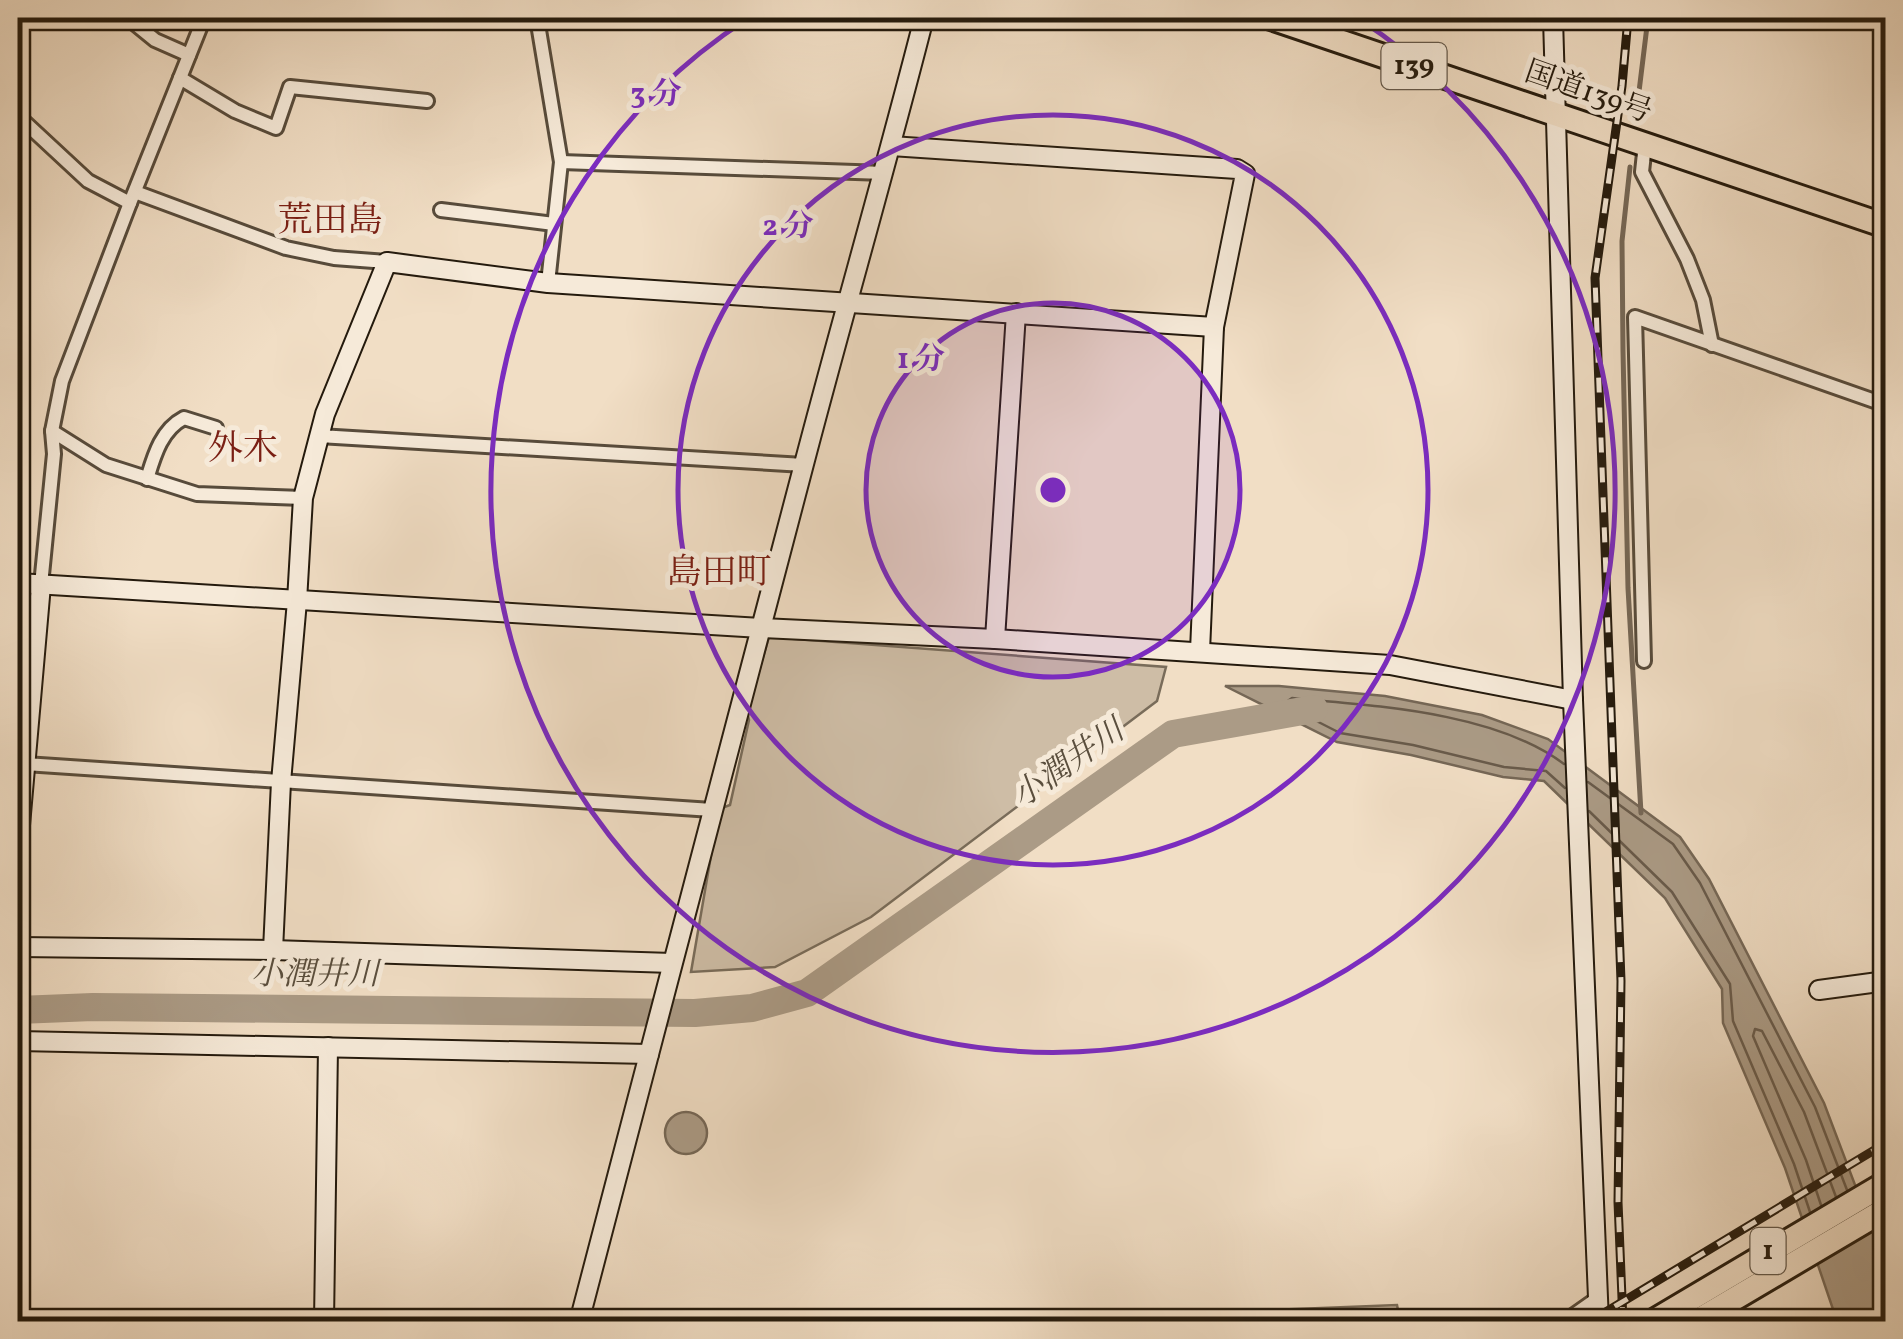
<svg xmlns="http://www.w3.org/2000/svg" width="1903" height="1339" font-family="Vollkorn,'Noto Serif JP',serif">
  <rect width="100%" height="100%" fill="#f1dec5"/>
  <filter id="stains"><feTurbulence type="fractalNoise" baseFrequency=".002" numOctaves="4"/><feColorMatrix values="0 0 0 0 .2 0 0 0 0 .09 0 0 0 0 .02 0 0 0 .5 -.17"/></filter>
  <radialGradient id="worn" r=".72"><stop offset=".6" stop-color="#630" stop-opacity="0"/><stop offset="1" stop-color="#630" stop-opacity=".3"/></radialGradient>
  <!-- green -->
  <g fill="#cebda6" stroke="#796c5a" stroke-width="2.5">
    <polygon points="769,637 1166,667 1157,701 871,917 775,967 691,972 719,809 730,805 749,720 747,712"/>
    <polygon points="1397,1305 1399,1315 1388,1322 997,1321"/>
  </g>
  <!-- water -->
  <g fill="#ab9b86" stroke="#756756" stroke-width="2.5">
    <polygon points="1225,686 1279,686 1385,696 1482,715 1548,739 1680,837 1709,879 1824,1103 1874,1235 1885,1282 1885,1321 1837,1321 1785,1168 1723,1023 1722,989 1665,898 1544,781 1503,777 1411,755 1337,742"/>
    <circle cx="686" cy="1133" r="21"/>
  </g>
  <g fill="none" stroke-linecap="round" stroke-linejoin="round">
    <!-- shore -->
    <g stroke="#685a4a" stroke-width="2.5">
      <path d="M1564,764C1495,712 1376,706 1292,698L1286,702L1289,707L1340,733L1413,745L1504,767L1546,771L1565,788"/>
      <polyline points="1588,782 1673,844 1700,883 1815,1107 1847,1190"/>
      <polyline points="1589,811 1672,892 1730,984 1733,1021 1794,1164 1810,1212"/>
      <polyline points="1821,1205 1806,1160 1753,1036 1755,1029 1762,1031 1804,1112 1836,1197"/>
    </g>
    <!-- stream -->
    <g stroke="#756756" stroke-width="5">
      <polyline points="1636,116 1648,18"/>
      <polyline points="1630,167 1622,241 1623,351 1628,588 1641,813"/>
    </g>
    <!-- river -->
    <polyline stroke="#ab9b86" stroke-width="28" points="18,1010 93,1007 695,1013 752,1008 807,993 1173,734 1314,709"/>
    <!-- street casing -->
    <g stroke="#574b3b" stroke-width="18">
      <g id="street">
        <polyline points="128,18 155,40 189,55"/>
        <polyline points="537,18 561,162 548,283"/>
        <polyline points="180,78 235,111 276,128 290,87 427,101"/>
        <polyline points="18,116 88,181 130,203"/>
        <polyline points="1645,144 1642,172 1687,259 1703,300 1712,345"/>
        <polyline points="561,162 884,173"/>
        <polyline points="135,192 286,248 334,258 387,262"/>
        <polyline points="441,210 554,224"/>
        <polyline points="52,431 106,465 197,494 303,498"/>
        <polyline points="319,436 804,465"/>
        <path d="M147,479C154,456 161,430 184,418L216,428"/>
        <polyline points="41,585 54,454 52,431 62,381 130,203 204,18"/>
        <polyline points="1644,661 1635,317 1886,405"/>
        <polyline points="25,764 712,810"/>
        <polyline points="1564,1322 1598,1298"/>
      </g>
    </g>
    <!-- secondary casing -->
    <g stroke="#241a0d" stroke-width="22">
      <g id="secondary">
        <polyline points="1553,18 1573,700 1599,1322"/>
        <polyline points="891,146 1237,169 1245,174 1214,327 1200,651"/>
        <polyline points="18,583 761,628 995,639 1390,665 1573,700"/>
        <polyline points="995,639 1016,313"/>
        <polyline points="18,848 41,585"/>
        <polyline points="18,947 273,950 672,963"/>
        <polyline points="273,950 281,782 297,601 303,498 325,414 387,262 548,283 1214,327"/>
        <polyline points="1819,990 1886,981"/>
        <polyline points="18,1041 649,1054"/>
        <polyline points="324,1322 328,1047"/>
        <path d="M579,1322C654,1036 728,750 804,464C843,315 886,167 924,18"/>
      </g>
    </g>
    <!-- highway casing -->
    <g stroke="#241a0d" stroke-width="28">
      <g id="highway">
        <polyline points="1271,18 1886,226"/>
        <polyline points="1652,1322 1886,1183"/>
        <polyline points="1695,1322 1886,1209"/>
      </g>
    </g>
    <!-- street -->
    <use href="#street" stroke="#f6ead9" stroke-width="12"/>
    <!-- secondary -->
    <use href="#secondary" stroke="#f6ead9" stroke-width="18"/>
    <!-- highway -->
    <use href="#highway" stroke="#f1dec5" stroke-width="22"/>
    <!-- rail casing -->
    <g stroke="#241a0d" stroke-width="9">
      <g id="rail">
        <polyline points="1589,1322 1886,1143"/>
        <polyline points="1623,1322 1618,1202 1621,981 1595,278 1622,86 1628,18"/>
      </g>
    </g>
    <!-- rail -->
    <use href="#rail" stroke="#f6ead9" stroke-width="5" stroke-dasharray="15" stroke-linecap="butt"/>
  </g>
  <!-- distance rings -->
  <circle cx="1053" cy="490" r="187" fill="#7b2cbf" fill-opacity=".12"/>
  <g fill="none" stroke="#7b2cbf" stroke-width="5">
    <circle cx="1053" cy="490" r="187"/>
    <circle cx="1053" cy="490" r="375"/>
    <path d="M1359 19A562 562 0 1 1 747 19"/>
  </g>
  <g text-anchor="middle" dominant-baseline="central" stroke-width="10" stroke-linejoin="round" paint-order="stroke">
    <!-- shield labels -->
    <g fill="#f6ead9" stroke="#63584a" stroke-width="2.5">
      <rect x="1381.5" y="43" width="65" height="46" rx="8"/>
      <rect x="1750.5" y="1228" width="35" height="46" rx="8"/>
    </g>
    <g font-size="28" font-weight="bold" fill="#241a0d">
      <text x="1414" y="66">139</text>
      <text x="1768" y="1251">1</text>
    </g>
    <!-- street labels -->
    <g font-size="30" fill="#241a0d" stroke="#f6ead9">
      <text transform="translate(1588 93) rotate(19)">国道139号</text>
    </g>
    <!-- water labels -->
    <g font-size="32" font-style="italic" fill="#5a4e3d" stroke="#f6ead9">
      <text transform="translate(1069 765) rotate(-35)">小潤井川</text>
      <text x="315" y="976">小潤井川</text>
    </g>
    <!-- quarter labels -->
    <g font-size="35" fill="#7a1f14" stroke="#f6ead9">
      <text x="330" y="222">荒田島</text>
      <text x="243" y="450">外木</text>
      <text x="719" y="574">島田町</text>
    </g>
  </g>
  <circle cx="1053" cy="490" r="15" fill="#7b2cbf" stroke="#f6ead9" stroke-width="5"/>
  <g font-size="30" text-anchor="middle" font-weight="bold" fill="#7b2cbf" stroke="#f6ead9" stroke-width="10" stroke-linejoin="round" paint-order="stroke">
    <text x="656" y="103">3 分</text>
    <text x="788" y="235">2 分</text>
    <text x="921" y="368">1 分</text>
  </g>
  <!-- margin -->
  <rect width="1903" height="1339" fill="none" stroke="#f1dec5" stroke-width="60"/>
  <rect x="20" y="20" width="1863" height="1299" fill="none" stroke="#241a0d" stroke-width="5"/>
  <rect x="30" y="30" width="1843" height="1279" fill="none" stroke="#241a0d" stroke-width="2.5"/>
  <rect width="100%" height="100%" filter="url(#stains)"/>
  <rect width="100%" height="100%" fill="url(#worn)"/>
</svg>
